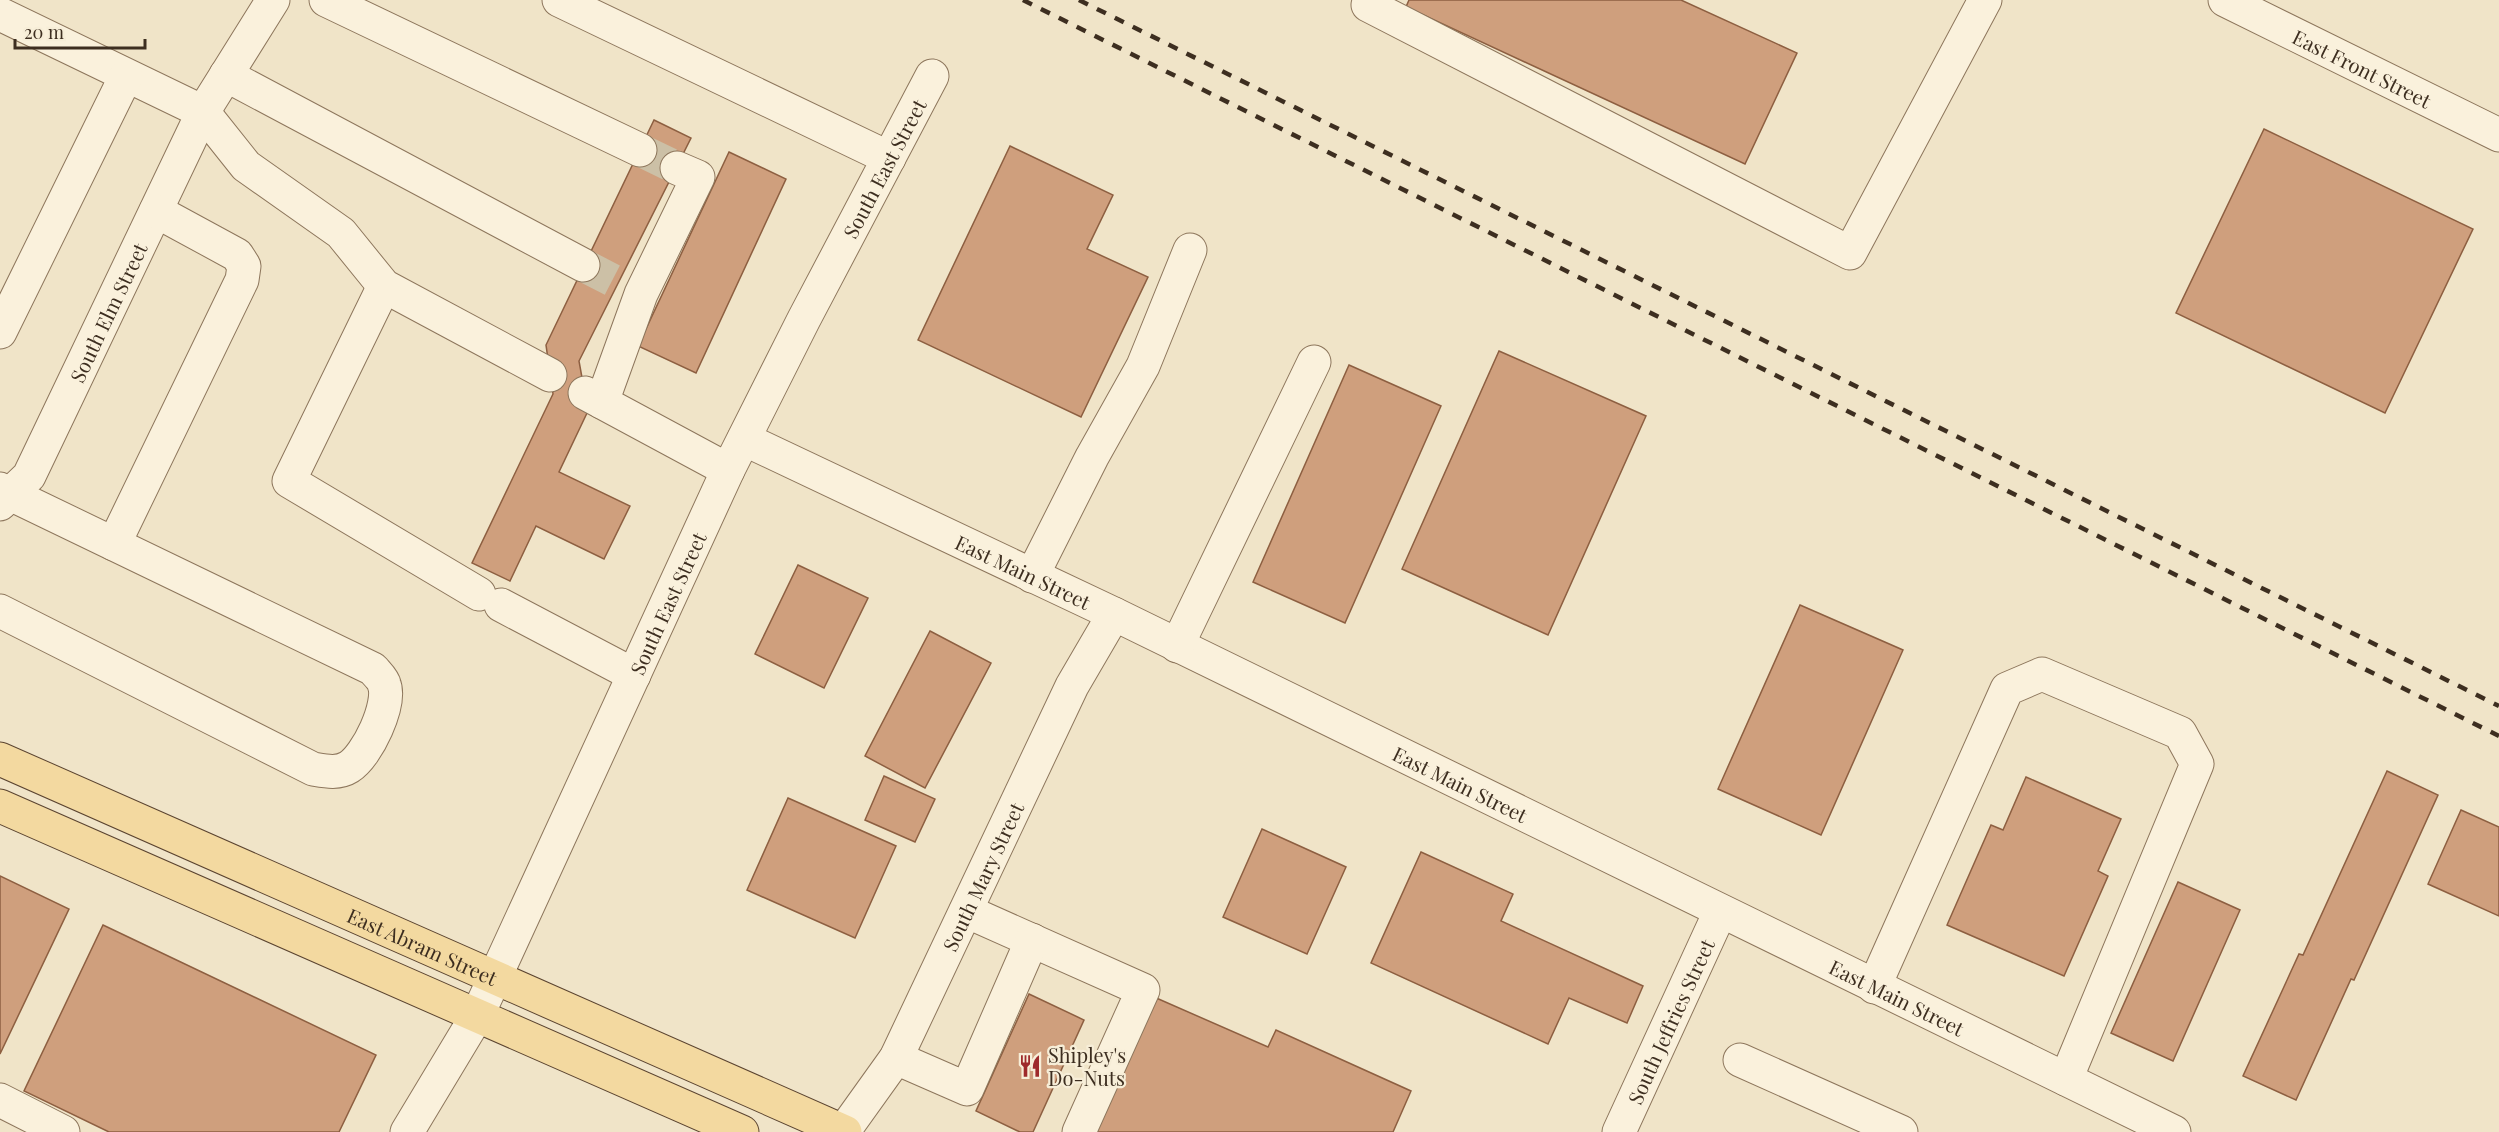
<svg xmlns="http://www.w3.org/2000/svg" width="2499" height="1132" font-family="'Playfair Display',serif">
  <rect width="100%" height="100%" fill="#f0e4c8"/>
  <!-- building -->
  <g fill="#cf9f7d" stroke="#8d5f41" stroke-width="1.5">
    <polygon points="1409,0 1681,0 1797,53 1745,164 1406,7"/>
    <polygon points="654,120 691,138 579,361 588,411 559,472 630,506 604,559 536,526 510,581 472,563 553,394 546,345"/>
    <polygon points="2264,129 2473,229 2385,413 2176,313"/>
    <polygon points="1010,146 1113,195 1087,249 1148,277 1081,417 918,340"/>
    <polygon points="729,152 786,179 696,373 638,346"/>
    <polygon points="1499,351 1646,416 1548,635 1402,569"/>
    <polygon points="1349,365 1441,406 1345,623 1253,582"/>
    <polygon points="798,565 868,598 824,688 755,654"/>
    <polygon points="1800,605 1903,650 1821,835 1718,789"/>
    <polygon points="930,631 991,663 925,788 865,756"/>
    <polygon points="2387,771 2438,795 2354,980 2351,979 2296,1100 2243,1076 2299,954 2303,955"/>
    <polygon points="884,776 935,799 915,842 865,820"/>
    <polygon points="2026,777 2121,819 2098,871 2108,876 2064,976 1947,925 1991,825 2003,830"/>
    <polygon points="788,798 896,846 855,938 747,890"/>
    <polygon points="2461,810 2499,827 2499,916 2428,884"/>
    <polygon points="1262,829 1346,867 1307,954 1223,917"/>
    <polygon points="1421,852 1513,894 1501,921 1643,986 1627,1023 1569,998 1548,1044 1371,963"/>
    <polygon points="0,876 69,909 0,1054"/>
    <polygon points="2178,882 2240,910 2173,1061 2111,1033"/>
    <polygon points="103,925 376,1055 339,1132 109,1132 24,1091"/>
    <polygon points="1029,994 1084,1020 1033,1132 1020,1132 976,1111"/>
    <polygon points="1154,997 1268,1047 1276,1030 1411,1091 1393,1132 1094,1132"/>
  </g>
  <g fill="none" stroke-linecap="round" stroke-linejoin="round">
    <!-- minor-tunnel -->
    <g stroke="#ccc0a6" stroke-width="33" stroke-dasharray="33 16" stroke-linecap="butt">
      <polyline points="640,150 677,168"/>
      <polyline points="583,265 618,283"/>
    </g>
    <!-- minor casing -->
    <g stroke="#8d765c" stroke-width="35">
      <g id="minor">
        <polyline points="326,0 640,150"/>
        <polyline points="559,0 889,158"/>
        <polyline points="1371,0 1368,5 1850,253 1985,0"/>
        <path id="s1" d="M2225,0L2499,135"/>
        <polyline points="0,14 203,112 246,166 341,233 384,286 550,375"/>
        <polyline points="226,75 583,265"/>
        <polyline points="384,286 289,481 479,594"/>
        <polyline points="0,332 126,76"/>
        <polyline points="585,393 728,470"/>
        <polyline points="602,402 641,294 698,177 677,168"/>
        <path id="s2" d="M744,439L1114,614L2174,1132"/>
        <path d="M0,489L373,669C376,673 383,679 384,684C392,704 367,756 349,767C338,774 325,771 313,769L0,611"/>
        <path id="s3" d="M0,504L29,476L203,112L273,0"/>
        <polyline points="114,544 242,280 244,266 237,255 156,211"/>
        <polyline points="1032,576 1092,457 1143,366 1190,250"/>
        <polyline points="501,605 634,675"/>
        <polyline points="1177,646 1314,362"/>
        <polyline points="966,911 1143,990 1079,1132"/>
        <polyline points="1874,987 2007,689 2042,674 2180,733 2197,764 2066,1079"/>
        <polyline points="896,1058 967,1089 1032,940"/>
        <polyline points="1740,1060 1901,1132"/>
        <polyline points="0,1100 63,1132"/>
        <path id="s4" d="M407,1132L478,1014L728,470L804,319L932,76"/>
        <path id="s5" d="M843,1132L896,1058L1072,686L1114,614"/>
        <path id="s6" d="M1619,1132L1720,912"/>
      </g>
    </g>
    <!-- major casing -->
    <g stroke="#5b4430" stroke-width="35">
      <g id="major">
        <path id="s7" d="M0,759L845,1132"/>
        <polyline points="0,806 742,1132"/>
      </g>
    </g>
    <!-- minor -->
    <use href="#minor" stroke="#faf1dc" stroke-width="33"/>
    <!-- major -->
    <use href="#major" stroke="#f3d9a0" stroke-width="33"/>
    <!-- rail -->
    <g stroke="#3d2e20" stroke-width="4.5" stroke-dasharray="10 10" stroke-linecap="butt">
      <polyline points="1023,0 2499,736"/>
      <polyline points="1079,0 2499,706"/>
    </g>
  </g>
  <!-- icons -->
  <defs>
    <g id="restaurant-bare" transform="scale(1.8)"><path d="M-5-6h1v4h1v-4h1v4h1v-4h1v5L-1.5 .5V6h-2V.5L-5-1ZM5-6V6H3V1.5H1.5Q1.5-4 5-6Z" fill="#9e2a2b" stroke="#f7eed8" stroke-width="2.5" paint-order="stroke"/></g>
  </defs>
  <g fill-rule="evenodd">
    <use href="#restaurant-bare" x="1030" y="1066"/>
  </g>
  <g text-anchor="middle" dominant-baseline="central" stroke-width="4.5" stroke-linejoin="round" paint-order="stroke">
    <!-- street labels -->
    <g font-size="20" fill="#3d2e20" stroke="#f7eed8">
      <text stroke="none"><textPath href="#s1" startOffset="153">East Front Street</textPath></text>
      <text stroke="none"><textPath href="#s4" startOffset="1076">South East Street</textPath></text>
      <text stroke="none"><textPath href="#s3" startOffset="222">South Elm Street</textPath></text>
      <text stroke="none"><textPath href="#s2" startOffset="309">East Main Street</textPath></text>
      <text stroke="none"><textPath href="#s4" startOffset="590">South East Street</textPath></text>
      <text stroke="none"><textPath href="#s2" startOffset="795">East Main Street</textPath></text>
      <text stroke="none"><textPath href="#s5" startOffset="292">South Mary Street</textPath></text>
      <text stroke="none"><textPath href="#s7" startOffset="462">East Abram Street</textPath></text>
      <text stroke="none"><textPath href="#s2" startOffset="1281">East Main Street</textPath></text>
      <text stroke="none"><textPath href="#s6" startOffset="122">South Jeffries Street</textPath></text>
    </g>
    <!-- poi labels -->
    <g font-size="20" fill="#3d2e20" stroke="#f7eed8" text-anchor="start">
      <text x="1048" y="1054">Shipley's<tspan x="1048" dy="23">Do-Nuts</tspan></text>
    </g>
  </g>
  <!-- scale -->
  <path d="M15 39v9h130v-9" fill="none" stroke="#3d2e20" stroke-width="3"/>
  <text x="24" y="39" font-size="18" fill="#3d2e20" stroke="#f7eed8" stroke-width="4.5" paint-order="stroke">20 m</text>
</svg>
